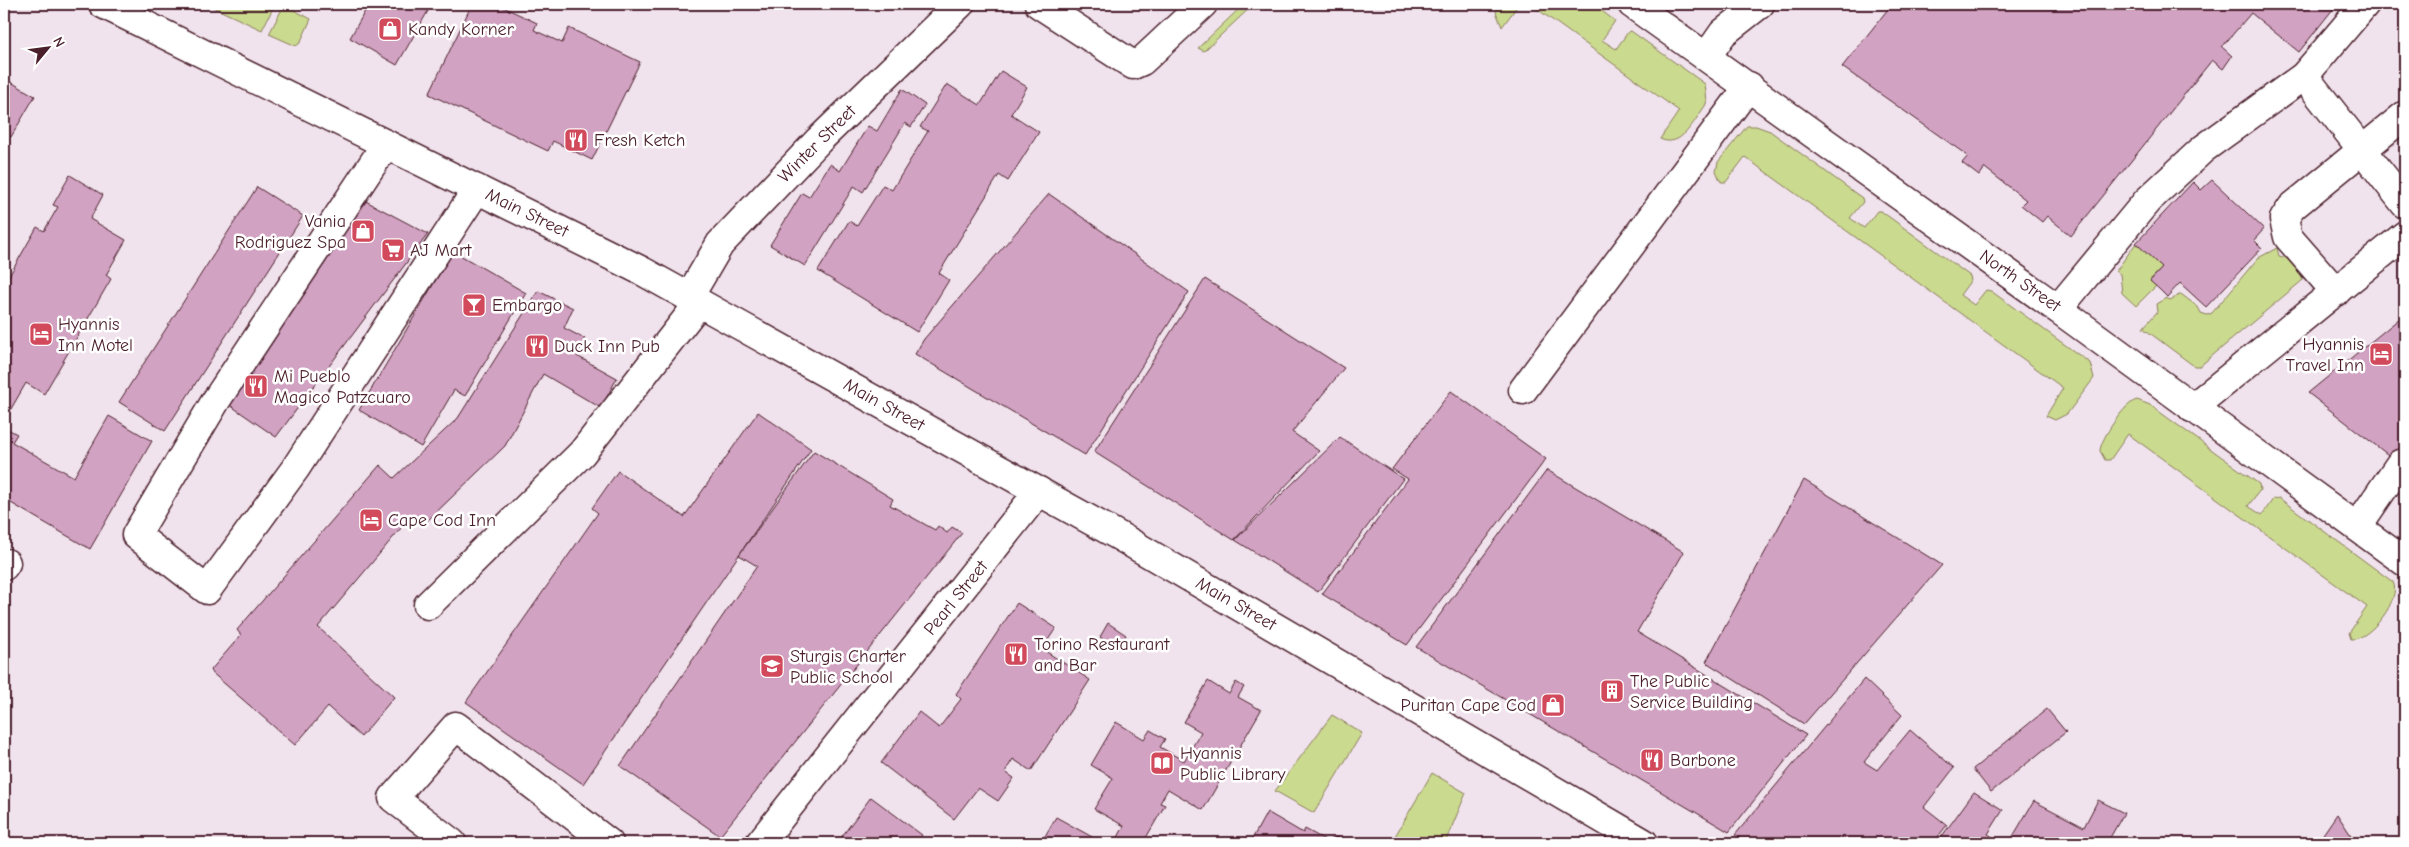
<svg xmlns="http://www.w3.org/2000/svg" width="2409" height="847" font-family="'Comic Neue',sans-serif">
  <rect width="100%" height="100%" fill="#f1e3ed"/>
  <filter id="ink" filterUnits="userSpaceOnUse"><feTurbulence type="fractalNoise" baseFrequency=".02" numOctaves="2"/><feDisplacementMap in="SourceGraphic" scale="10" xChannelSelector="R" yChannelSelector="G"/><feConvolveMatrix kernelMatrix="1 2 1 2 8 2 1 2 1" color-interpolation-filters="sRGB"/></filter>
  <g filter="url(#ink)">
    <!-- green -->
    <g fill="#cada8e" stroke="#8a7c5c">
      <polygon points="206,4 275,4 262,30"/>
      <polygon points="1244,4 1254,4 1204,51 1198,48"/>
      <polygon points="1500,4 1519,4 1502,27 1496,12"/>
      <path d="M1530,4H1593L1615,21L1602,40L1616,49L1628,32L1631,31L1705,84L1707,101L1705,106C1694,121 1681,149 1660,139L1679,111Z"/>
      <polygon points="283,7 288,7 311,19 300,43 296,46 269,34"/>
      <polygon points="1747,126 1756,126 1770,131 1862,198 1863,202 1850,218 1864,228 1877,211 1881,211 1970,276 1971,280 1960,295 1974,305 1986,290 1991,291 2090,363 2094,378 2067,414 2055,420 2046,416 2063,388 1745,157 1726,182 1721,182 1716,171 1718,162"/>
      <polygon points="2136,243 2162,268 2150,280 2156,286 2136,306 2122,293 2120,274 2116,271"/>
      <path d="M2277,248L2279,256C2292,258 2299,268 2303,280L2200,366H2194L2143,328L2157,312L2156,304L2166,298L2170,300L2181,294L2198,307L2201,313L2207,315L2212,313L2258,258Z"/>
      <path d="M2137,400L2150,405L2259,484L2260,490L2248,506L2262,515L2273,499L2279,498L2393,582C2402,598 2370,641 2351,639L2349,633L2367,607L2128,434L2110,460H2105L2100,451C2100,440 2125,402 2137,400Z"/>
      <polygon points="1332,715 1362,733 1314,813 1275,791"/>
      <polygon points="1432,773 1466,793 1445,843 1391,843"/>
    </g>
    <!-- building -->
    <g fill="#d1a2c2" stroke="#4a1f2b">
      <polygon points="369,4 432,4 397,65 350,38"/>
      <polygon points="472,4 500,4 499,5 537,23 534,30 562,43 569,28 640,62 592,160 553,141 548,151 429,94"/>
      <polygon points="1892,4 2024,4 2029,8 2032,4 2337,4 2299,52 2251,13 2222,47 2232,56 2223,69 2212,60 2071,236 2047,216 2042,222 2021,205 2026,200 1985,168 1979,176 1962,163 1968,156 1842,67"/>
      <polygon points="1001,71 1027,87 1011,114 1039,132 1008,181 999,175 939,273 949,280 917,332 818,271 849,221 857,226 883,185 892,190 928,131 920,127 947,84 980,105"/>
      <polygon points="4,78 35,96 11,137 4,134"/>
      <polygon points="902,89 925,105 911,127 905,123 863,192 854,186 805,266 770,245 802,193 809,197 830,164 840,171 868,126 877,131"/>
      <polygon points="70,175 103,195 90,219 126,240 106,275 111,279 44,394 26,383 4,421 4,285 37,227 44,231 58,207 53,205"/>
      <polygon points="2212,180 2264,229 2254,240 2262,248 2206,307 2180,283 2167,297 2160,290 2150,281 2162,268 2136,243 2193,182 2201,190"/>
      <polygon points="257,187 303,216 165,431 119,402"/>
      <polygon points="1049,194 1189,292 1085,455 915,354 924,339"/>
      <polygon points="362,199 428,234 276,437 224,401"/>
      <polygon points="453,251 526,293 465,396 454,390 421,447 359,410"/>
      <polygon points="1205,279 1344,368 1292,432 1319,451 1234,540 1094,452"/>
      <polygon points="538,291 573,308 564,328 585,339 577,356 617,378 601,408 543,374 505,446 424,524 412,515 318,627 394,697 361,737 328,707 295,745 210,671 241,635 237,630 380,465 394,478 458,418"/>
      <polygon points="2405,314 2405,468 2308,393"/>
      <polygon points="1451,391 1546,459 1407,645 1322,594 1408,479 1392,469"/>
      <polygon points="758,412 811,449 583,784 466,702 598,513 592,508 618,471 684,517"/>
      <polygon points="109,416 152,441 90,549 4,499 4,427 17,434 12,442 74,477"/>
      <polygon points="1340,437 1403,479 1318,592 1235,540"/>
      <polygon points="814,451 893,499 890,505 935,530 938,526 947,533 952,527 962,533 720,836 620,766 757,566 739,555"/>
      <polygon points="1547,470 1684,552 1637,632 1806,735 1729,832 1416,647"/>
      <polygon points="1804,480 1942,565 1804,724 1706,662"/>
      <polygon points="1017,603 1056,628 1042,649 1090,680 1031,771 1013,759 1005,772 1014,778 998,801 978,788 954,819 881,763 919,712 939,728 961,699 956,694"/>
      <polygon points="1108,623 1126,635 1118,649 1100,637"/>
      <polygon points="1864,679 1902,715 1864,762 1877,770 1910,730 1954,768 1924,807 1947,825 1933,843 1749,843 1735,835"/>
      <polygon points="1208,681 1229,694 1236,682 1244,687 1238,697 1261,710 1203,810 1168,789 1160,803 1165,805 1143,843 1115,843 1124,826 1094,809 1113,778 1091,765 1116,722 1144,739 1150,730 1165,739 1160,747 1184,761 1201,732 1184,722"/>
      <polygon points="2047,709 2066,732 1991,792 1973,769"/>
      <polygon points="1974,792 2003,810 1988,834 2002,843 1937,843"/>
      <polygon points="871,797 922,835 916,843 837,843"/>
      <polygon points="2098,800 2124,813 2107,843 2009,843 2034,801 2084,827"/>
      <polygon points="1267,812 1303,833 1305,829 1327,841 1336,837 1342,839 1345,843 1250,843"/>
      <polygon points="2337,814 2356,843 2317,843"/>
      <polygon points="1056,817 1103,843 1041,843"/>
    </g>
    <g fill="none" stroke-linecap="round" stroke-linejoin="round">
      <!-- minor casing -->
      <g stroke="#4a1f2b" stroke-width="31">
        <g id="minor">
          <polyline points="1039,4 1133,65 1142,61 1203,4"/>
          <polyline points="1632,4 2058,309 2405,562"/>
          <polyline points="1707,56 1723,33 1760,4"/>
          <polyline points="2304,76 2405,204"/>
          <polyline points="386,144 215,402 136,535 207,590 295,469 477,189"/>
          <polyline points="2336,292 2288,237 2284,219 2292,207 2405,115"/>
          <polyline points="689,297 720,244 819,140 960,4"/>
          <polyline points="2058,309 2147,201 2203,149 2304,76 2365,4"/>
          <polyline points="1523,390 1749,86"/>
          <polyline points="2192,408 2405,235"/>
          <polyline points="2357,527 2400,464"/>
          <polyline points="4,566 6,563"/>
          <polyline points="428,605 582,453 699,303"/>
          <polyline points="452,843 393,798 456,726 609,843"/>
          <polyline points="760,843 1039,491"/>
        </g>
      </g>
      <!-- major casing -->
      <g stroke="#4a1f2b" stroke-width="31">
        <polyline id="major" points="103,4 642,271 1119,536 1644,843"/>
      </g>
      <!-- minor -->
      <use href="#minor" stroke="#fff" stroke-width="28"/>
      <!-- major -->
      <use href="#major" stroke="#fff" stroke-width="28"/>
    </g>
  </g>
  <!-- icons -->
  <defs>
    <g id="shop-square" transform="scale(1.25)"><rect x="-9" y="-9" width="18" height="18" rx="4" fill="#d1495b" stroke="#fff"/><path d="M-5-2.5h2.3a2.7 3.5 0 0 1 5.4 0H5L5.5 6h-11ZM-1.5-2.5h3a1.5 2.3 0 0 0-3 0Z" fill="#fff"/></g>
    <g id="restaurant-square" transform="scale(1.25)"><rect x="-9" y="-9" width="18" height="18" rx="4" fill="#d1495b" stroke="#fff"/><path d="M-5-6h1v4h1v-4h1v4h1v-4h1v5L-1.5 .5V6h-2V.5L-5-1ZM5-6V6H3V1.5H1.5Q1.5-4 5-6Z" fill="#fff"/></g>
    <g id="supermarket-square" transform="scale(1.25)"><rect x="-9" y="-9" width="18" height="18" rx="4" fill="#d1495b" stroke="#fff"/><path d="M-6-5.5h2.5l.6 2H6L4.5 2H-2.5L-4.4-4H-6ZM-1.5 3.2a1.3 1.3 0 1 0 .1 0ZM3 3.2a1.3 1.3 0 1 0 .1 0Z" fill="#fff"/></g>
    <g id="bar-square" transform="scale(1.25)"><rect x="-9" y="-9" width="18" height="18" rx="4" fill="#d1495b" stroke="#fff"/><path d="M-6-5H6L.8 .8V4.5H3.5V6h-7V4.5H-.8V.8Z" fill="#fff"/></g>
    <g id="hotel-square" transform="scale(1.25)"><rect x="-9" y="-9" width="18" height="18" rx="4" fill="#d1495b" stroke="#fff"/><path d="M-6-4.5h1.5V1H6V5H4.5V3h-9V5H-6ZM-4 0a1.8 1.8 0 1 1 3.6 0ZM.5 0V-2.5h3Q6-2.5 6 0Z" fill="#fff"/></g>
    <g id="school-square" transform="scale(1.25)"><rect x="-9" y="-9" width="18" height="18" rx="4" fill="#d1495b" stroke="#fff"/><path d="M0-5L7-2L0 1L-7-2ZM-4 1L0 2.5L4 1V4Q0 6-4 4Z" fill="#fff"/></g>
    <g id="building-square" transform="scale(1.25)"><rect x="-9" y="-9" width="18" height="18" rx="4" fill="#d1495b" stroke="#fff"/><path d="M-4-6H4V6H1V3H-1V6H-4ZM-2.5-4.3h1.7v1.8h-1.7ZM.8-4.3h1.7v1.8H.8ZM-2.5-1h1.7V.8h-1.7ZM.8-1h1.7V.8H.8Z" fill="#fff"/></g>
    <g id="library-square" transform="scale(1.25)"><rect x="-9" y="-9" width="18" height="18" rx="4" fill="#d1495b" stroke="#fff"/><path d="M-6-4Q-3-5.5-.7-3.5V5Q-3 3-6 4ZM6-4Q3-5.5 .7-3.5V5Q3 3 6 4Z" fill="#fff"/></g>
  </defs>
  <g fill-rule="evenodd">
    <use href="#shop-square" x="390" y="29"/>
    <use href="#restaurant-square" x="576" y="140"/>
    <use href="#shop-square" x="363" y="231"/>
    <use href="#supermarket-square" x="393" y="250"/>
    <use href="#bar-square" x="474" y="305"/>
    <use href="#hotel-square" x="41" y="334"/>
    <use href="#restaurant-square" x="537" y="346"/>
    <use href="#hotel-square" x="2381" y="354"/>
    <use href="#restaurant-square" x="256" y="386"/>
    <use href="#hotel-square" x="371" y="520"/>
    <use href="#restaurant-square" x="1016" y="654"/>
    <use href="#school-square" x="772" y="666"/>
    <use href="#building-square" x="1612" y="691"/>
    <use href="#shop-square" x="1553" y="705"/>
    <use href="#restaurant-square" x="1652" y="760"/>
    <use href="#library-square" x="1162" y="763"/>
  </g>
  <g text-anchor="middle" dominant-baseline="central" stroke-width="5" stroke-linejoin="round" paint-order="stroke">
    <!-- poi labels -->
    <g font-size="18" fill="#4a1f2b" stroke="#fff" text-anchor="start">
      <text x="408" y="29">Kandy Korner</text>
      <text x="594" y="140">Fresh Ketch</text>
      <text x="346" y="221" text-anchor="end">Vania<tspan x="346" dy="21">Rodriguez Spa</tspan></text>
      <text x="410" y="250">AJ Mart</text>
      <text x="492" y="305">Embargo</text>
      <text x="58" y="324">Hyannis<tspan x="58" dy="21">Inn Motel</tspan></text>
      <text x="2364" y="344" text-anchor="end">Hyannis<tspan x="2364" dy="21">Travel Inn</tspan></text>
      <text x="554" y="346">Duck Inn Pub</text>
      <text x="274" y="376">Mi Pueblo<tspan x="274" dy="21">Magico Patzcuaro</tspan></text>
      <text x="388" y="520">Cape Cod Inn</text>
      <text x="1034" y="644">Torino Restaurant<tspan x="1034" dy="21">and Bar</tspan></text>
      <text x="790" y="656">Sturgis Charter<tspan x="790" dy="21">Public School</tspan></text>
      <text x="1630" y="681">The Public<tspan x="1630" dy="21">Service Building</tspan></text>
      <text x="1536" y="705" text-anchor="end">Puritan Cape Cod</text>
      <text x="1180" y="753">Hyannis<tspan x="1180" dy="21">Public Library</tspan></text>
      <text x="1670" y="760">Barbone</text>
    </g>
    <!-- street labels -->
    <g font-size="18" fill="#4a1f2b" stroke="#fff">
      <text transform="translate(817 144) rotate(-45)">Winter Street</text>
      <text transform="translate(527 213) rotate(26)">Main Street</text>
      <text transform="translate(2020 281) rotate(35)">North Street</text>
      <text transform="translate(884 405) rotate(29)">Main Street</text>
      <text transform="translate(956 598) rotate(-51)">Pearl Street</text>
      <text transform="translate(1236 604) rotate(30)">Main Street</text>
    </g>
  </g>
  <!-- margin -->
  <rect width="2409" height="847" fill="none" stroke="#fff" stroke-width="20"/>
  <rect x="10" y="10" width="2389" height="827" fill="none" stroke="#4a1f2b" stroke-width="2" filter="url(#ink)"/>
  <!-- north arrow -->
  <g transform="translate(48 48) rotate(61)" stroke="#ffffff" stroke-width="4" paint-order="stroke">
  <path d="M0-4L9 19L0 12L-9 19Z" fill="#4a1f2b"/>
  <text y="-8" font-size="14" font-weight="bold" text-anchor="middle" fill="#4a1f2b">N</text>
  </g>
</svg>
